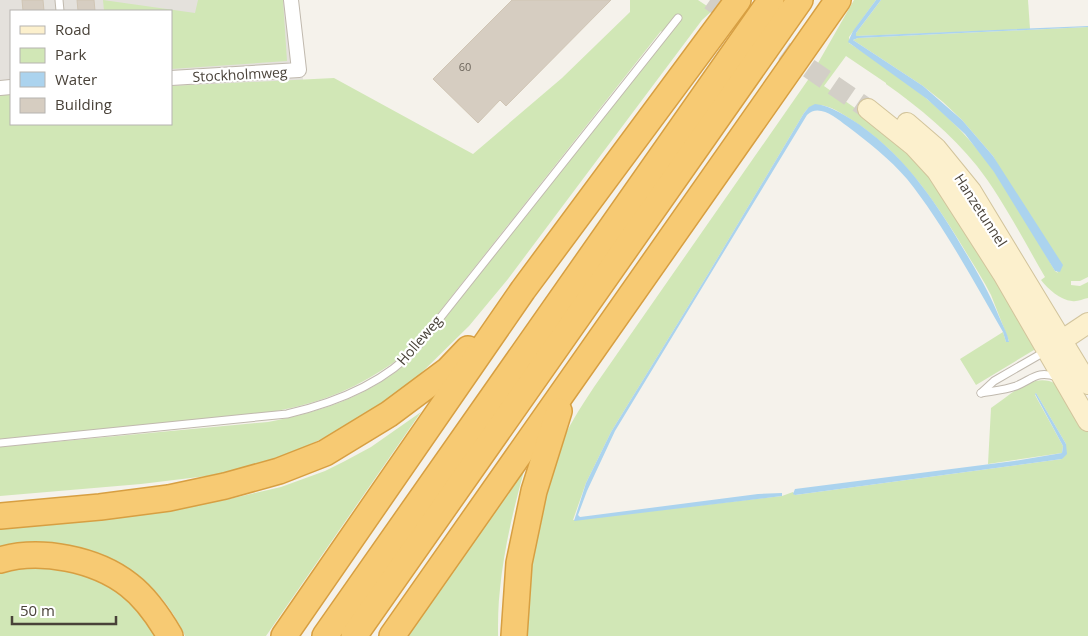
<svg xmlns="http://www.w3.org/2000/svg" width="1088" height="636" font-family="'Open Sans',sans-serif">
  <rect width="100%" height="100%" fill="#f5f2eb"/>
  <!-- industrial -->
  <polygon fill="#e4e1dc" points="0,0 297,0 304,94 171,103 171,11 11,11 11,115 0,116"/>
  <!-- green -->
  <g fill="#d1e7b6">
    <polygon points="103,0 195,13 198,0 283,0 287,61 171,69 171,11 104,11"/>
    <path d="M630,0H698L713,10L702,20L508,279L469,326L409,385L370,415L305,447L257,465L237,470L207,476L141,484L0,496V447L268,422C323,412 382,392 420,350L667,36L661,31L414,344C401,359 386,368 369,378C304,416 232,417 159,424C106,429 53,434 0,439V95H11V124H171V86L334,78L473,154L562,78L630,12Z"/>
    <path d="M854,0H876L849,37V43C896,73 942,106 977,149C1008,186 1031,230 1055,271L1058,273L993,156L962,120L943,102L923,86L853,40L858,38L1088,27V277L1080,281H1071V285L1080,286L1088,282V298C1083,299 1077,302 1072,301C1060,300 1048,289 1041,280L1045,277C1024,241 1002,198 977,166C951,134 920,108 886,84V83L846,56L824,86L862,113L905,149L930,178L1039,347L976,385L960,359L1003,332L1006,342L1009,341C1003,326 997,310 991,295C983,279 973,264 964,249C932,196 898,147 844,115C832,107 814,98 804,113L708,274L611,432L586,483L573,520L782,496L793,492L795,495L1062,459L1066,444L1036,393L1035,395L1063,446L1062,453L988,464L991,408C1009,396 1033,371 1056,384L1088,430V636H524C526,575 535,511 557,453C566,430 580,408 594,387L810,77Z"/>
    <polygon points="881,0 1028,0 1030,29 856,36 856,33"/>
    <path d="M421,412L266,636H185C152,562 78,532 0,546V523L148,510L225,500L281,487L325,471L345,461L371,447Z"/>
    <path d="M525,467C514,507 504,548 500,589C498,605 498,621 498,636H407Z"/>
    <polygon points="43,561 126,589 162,636 0,636 0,566"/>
  </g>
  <!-- water -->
  <g fill="#abd3ee">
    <polygon points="876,0 881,0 856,33 856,36 1088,26 1088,27 858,38 853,40 923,86 962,120 993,156 1063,265 1060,272 1055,271 994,172 965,134 927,99 848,42 853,31"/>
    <path d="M815,104C832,106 846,116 860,125C910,161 939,207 970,260C982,280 992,299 1001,321C1004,328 1008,335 1009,342H1006L1003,332C974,282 943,224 907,179C890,159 868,142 847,126C836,118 819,103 807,115L615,431L587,491L578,515L580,517L758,494L782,493V496L574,521L586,483L611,432L708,274L804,113L809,107Z"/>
    <polygon points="1036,393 1066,444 1067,454 1062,459 795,495 793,494 795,489 1014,461 1062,453 1063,446 1035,394"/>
  </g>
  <!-- building -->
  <g fill="#d6cdc1" stroke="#d0c5b4">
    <polygon points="22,0 43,0 44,11 23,11"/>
    <polygon points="77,0 94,0 95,11 78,11"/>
    <polygon points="512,0 611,0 506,106 500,100 478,123 433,79"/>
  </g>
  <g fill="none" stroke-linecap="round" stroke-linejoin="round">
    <!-- secondary-tunnel -->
    <polyline stroke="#d3cfc7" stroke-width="20" stroke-dasharray="20 10" stroke-linecap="butt" points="710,0 868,109"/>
    <!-- lane casing -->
    <g stroke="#c0b9ae" stroke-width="9">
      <g id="lane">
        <polyline points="59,0 60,11"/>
        <path d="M981,393C992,391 1005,390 1016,386C1033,379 1037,370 1057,377"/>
        <polyline points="981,393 994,381 1046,351"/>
        <path d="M0,443L287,414C334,403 384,384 417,347L678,18"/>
      </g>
    </g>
    <!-- street casing -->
    <g stroke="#c0b9ae" stroke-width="16">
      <g id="street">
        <polyline points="171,78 299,70 291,0"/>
        <polyline points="0,88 11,87"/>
      </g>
    </g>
    <!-- secondary casing -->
    <g stroke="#d2c49c" stroke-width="22">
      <g id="secondary">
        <polyline points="868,109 914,146 937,171 1003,274 1088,421"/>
        <polyline points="907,123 936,148 971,191 1088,384"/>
        <polyline points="1052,347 1088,323"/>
      </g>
    </g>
    <!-- highway casing -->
    <g stroke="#d79f42" stroke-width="28">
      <g id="highway">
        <polyline points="0,516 100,507 169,498 225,486 279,471 325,453 389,414 448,370 468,349"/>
        <path d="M0,560C40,548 96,559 129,585C146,598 159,617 170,636"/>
        <polyline points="284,636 523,290 738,0"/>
        <polyline points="325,636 771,0"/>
        <polyline points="354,636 800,0"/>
        <polyline points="392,636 838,0"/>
        <polyline points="514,636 519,563 534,491 559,411"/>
      </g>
    </g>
    <!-- lane -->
    <use href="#lane" stroke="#fff" stroke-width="7"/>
    <!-- street -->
    <use href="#street" stroke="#fff" stroke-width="14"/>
    <!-- secondary -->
    <use href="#secondary" stroke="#fcf0cd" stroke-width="20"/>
    <!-- highway -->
    <use href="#highway" stroke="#f7ca73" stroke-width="25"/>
  </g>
  <g text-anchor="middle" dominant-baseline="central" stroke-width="4.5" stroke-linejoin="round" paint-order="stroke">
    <!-- number labels -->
    <g font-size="11" fill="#6c655b">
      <text x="465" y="66">60</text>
    </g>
    <!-- street labels -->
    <g font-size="14" fill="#494239" stroke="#fff">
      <text transform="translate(240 74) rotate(-3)">Stockholmweg</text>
      <text transform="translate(981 210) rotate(57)">Hanzetunnel</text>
      <text transform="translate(419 340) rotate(-49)">Holleweg</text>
    </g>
  </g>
  <!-- legend -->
  <rect x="10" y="10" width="162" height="115" fill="#ffffff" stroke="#b6b3b0"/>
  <rect x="20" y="26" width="25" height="8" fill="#fcf0cd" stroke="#b6b3b0"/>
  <text x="55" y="35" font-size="15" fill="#494239">Road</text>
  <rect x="20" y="48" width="25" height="15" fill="#d1e7b6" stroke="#b6b3b0"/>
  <text x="55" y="60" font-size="15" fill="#494239">Park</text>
  <rect x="20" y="72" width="25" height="15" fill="#abd3ee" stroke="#b6b3b0"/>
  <text x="55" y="85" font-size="15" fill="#494239">Water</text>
  <rect x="20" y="98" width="25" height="15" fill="#d6cdc1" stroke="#b6b3b0"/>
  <text x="55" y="110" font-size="15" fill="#494239">Building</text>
  <!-- scale -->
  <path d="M12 616v8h104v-8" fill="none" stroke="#494239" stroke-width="2.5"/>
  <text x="20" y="616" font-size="15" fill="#494239" stroke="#ffffff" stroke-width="4" paint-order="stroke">50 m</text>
</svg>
